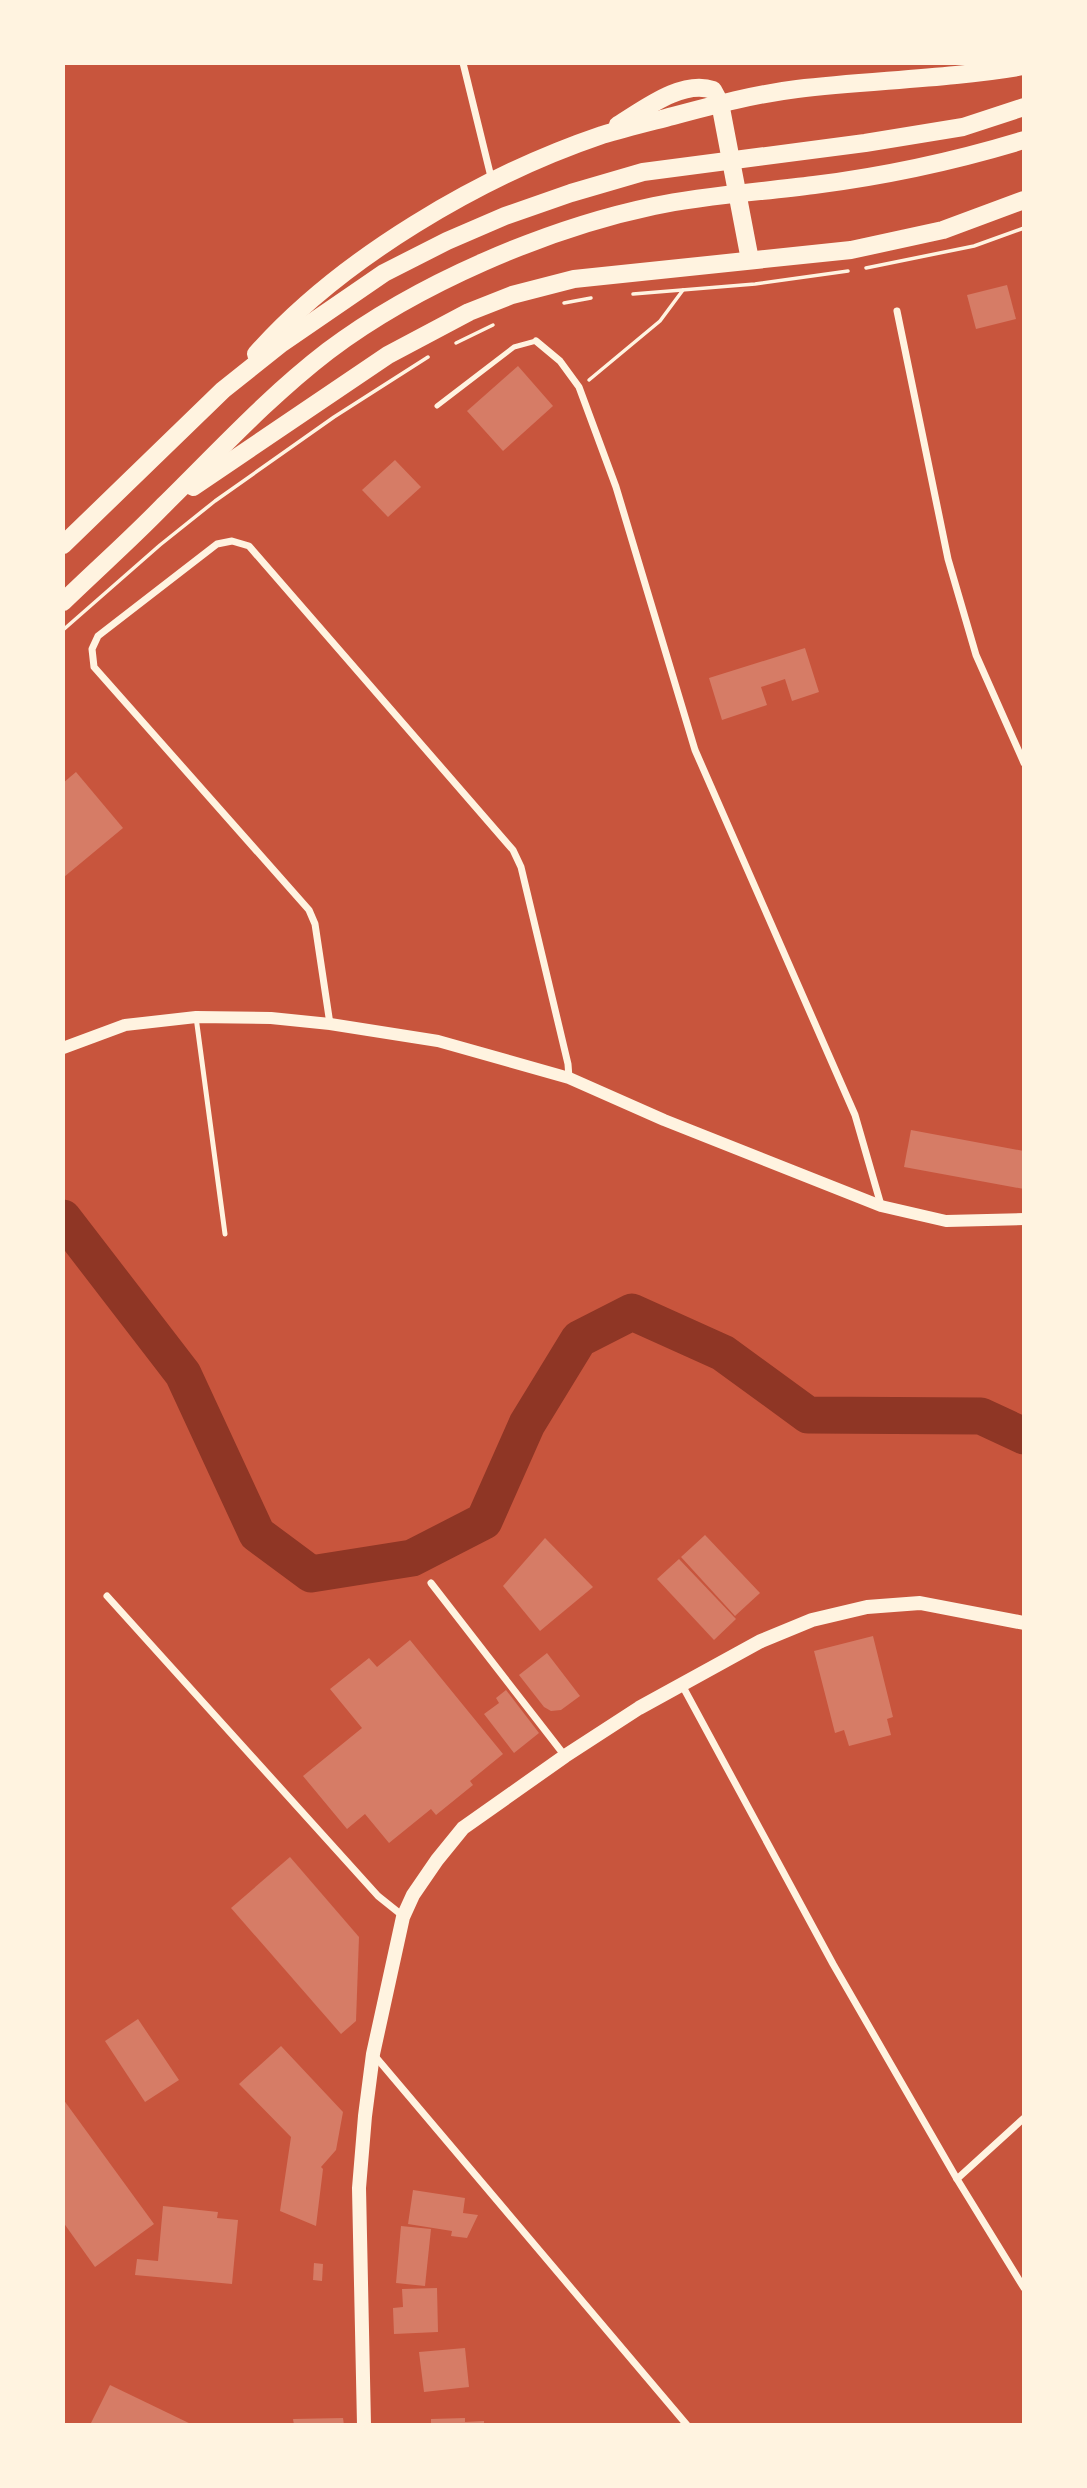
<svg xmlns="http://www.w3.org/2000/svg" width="1087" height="2488" font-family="'Golos Text',sans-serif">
  <rect width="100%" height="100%" fill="#c8553d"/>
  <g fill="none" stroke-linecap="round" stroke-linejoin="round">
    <!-- river -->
    <polyline stroke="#8f3625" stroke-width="37" points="63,1218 183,1374 257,1534 311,1574 412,1558 484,1521 527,1424 579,1339 632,1312 723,1353 808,1415 981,1416 1024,1436"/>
  </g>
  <!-- building -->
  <g fill="#d67c66">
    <polygon points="1007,285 1016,319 976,329 967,295"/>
    <polygon points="518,366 553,406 503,451 467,411"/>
    <polygon points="395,460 421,487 388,517 362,490"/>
    <polygon points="805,648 819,692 792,701 785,679 761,687 767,705 722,720 709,678"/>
    <polygon points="76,772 123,828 64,877 63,783"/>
    <polygon points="911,1130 1024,1151 1024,1189 904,1167"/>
    <polygon points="705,1535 760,1593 735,1616 681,1557"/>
    <polygon points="545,1538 593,1587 540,1631 503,1586"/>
    <polygon points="679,1559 736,1619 714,1640 657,1579"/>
    <polygon points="873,1636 893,1717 887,1719 891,1735 849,1746 844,1730 835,1733 814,1651"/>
    <polygon points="410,1640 503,1754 470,1781 473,1785 436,1815 431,1809 389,1843 365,1814 347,1829 303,1776 362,1728 330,1689 369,1658 377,1667"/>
    <polygon points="547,1653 580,1696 561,1710 551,1711 544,1707 519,1675"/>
    <polygon points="506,1690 539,1733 514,1753 484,1714 499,1703 496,1698"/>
    <polygon points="290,1857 359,1937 356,2021 341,2034 231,1908"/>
    <polygon points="138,2019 179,2080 145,2102 105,2041"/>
    <polygon points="281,2046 343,2112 336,2150 321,2167 323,2169 316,2226 280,2211 291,2137 239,2084"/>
    <polygon points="63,2099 154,2224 95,2267 63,2222"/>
    <polygon points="413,2190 465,2198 463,2213 478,2215 467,2238 451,2236 452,2231 408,2224"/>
    <polygon points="163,2206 218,2212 217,2218 238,2220 232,2284 135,2275 137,2259 158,2261"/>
    <polygon points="401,2226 431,2229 425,2286 396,2283"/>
    <polygon points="314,2263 323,2264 322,2281 313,2280"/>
    <polygon points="437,2288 438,2332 394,2334 393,2308 403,2307 402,2289"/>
    <polygon points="465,2348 469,2387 424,2392 419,2352"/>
    <polygon points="110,2385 193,2425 90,2425"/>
    <polygon points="343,2418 344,2425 294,2425 293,2419"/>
    <polygon points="465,2418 465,2422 484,2421 484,2425 431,2425 431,2419"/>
  </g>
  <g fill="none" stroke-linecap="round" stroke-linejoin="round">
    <!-- path -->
    <g stroke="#fff3e0" stroke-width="3.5">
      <polyline points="866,268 974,246 1024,228"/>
      <polyline points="633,294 755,284 848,271"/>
      <polyline points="564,303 591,298"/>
      <polyline points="456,343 493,325"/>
      <polyline points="589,380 660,321 683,290"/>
      <polyline points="63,630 160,545 215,501 334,417 428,357"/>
    </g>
    <!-- service -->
    <g stroke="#fff3e0" stroke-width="5">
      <polyline points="437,406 514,347 536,341"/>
      <polyline points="196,1017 225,1234"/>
    </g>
    <!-- minor -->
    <g stroke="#fff3e0" stroke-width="7">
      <polyline points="463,63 492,181"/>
      <polyline points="897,311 948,559 976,655 1024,763"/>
      <polyline points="536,341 560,361 579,387 616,487 695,750 855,1115 881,1205"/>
      <polyline points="330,1024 315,924 309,910 94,667 92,649 98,636 217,544 232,541 249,546 513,850 521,867 568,1064 569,1078"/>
      <polyline points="431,1583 565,1756"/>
      <polyline points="107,1596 378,1896 403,1916"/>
      <polyline points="682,1685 833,1964 957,2179 1024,2288"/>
      <polyline points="374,2055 687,2425"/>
      <polyline points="957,2179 1024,2118"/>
    </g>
    <!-- tertiary -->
    <polyline stroke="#fff3e0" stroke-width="12" points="63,1048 125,1025 196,1017 271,1018 330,1024 438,1041 569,1078 664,1120 881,1206 946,1221 1024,1219"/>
    <!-- secondary -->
    <polyline stroke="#fff3e0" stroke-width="14" points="364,2425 359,2188 365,2116 373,2054 403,1917 413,1895 437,1860 463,1828 565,1756 639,1708 761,1641 812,1620 867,1607 920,1603 1024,1623"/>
    <!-- primary -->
    <g stroke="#fff3e0" stroke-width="18">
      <path d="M618,125C643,110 682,79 713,90L720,103L750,260"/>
      <path d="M256,354C341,258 481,176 602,135C625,128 650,122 673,116C714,105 756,94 797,89C873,80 949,79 1024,66"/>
      <polyline points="193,487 388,355 469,312 512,295 574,279 851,250 943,230 1024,200"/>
      <polyline points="63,545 223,390 282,343 384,273 447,241 505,216 571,193 643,172 865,143 963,127 1024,107"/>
      <path d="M63,602C96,570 131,539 163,506C217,453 268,397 328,351C417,284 545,229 654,206C706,195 761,192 814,185C885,176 955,161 1024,140"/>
    </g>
  </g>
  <!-- border -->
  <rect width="1087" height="2488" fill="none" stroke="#fff3e0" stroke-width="130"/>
</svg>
